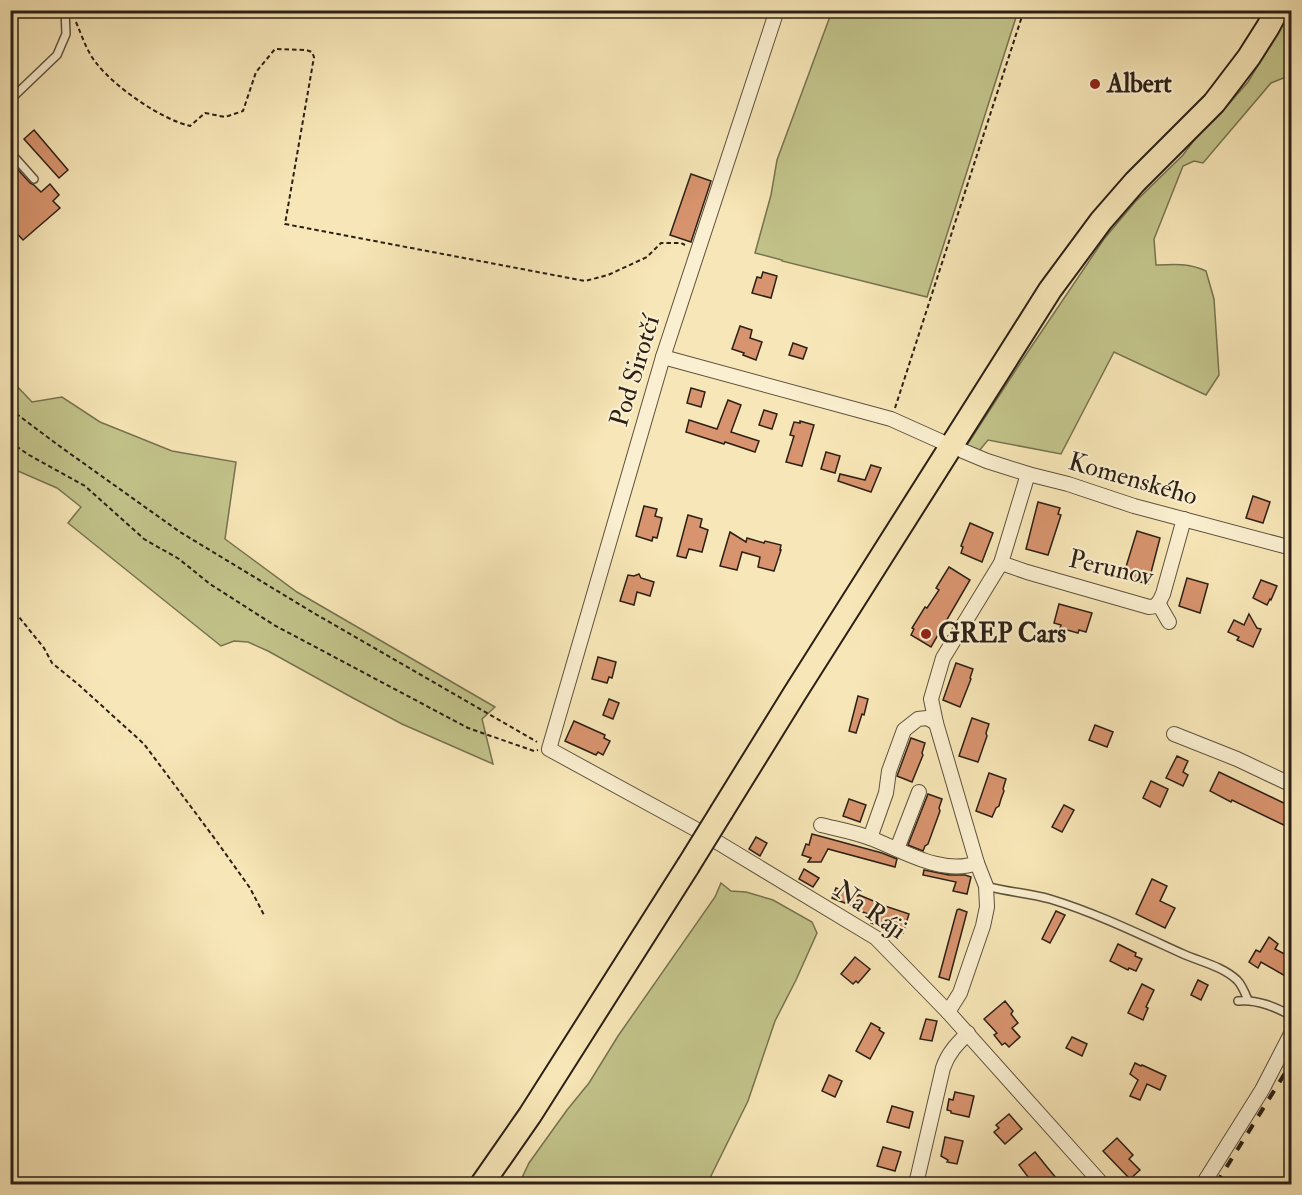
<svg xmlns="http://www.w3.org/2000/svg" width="1302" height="1195" font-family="'IM FELL Double Pica',serif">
  <rect width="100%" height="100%" fill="#f7e6b7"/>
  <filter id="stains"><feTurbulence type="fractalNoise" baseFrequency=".00333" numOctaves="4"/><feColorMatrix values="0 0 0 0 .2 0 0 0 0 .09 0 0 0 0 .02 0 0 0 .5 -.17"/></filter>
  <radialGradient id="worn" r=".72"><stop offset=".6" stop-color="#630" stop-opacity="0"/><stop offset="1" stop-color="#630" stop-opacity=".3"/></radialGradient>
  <!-- green -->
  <g fill="#c2c38a" stroke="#777250" stroke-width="1.5">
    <polygon points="832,11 1018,11 927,297 782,261 782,260 755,253 771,195 777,160"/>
    <path d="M1289,11H1291V75L1271,83L1203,163L1194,161L1183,166L1154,239L1156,265C1174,264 1190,263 1206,271L1214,299L1219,375L1206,395L1114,352L1061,454L988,440L979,451L967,445L1019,365L1104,239L1135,202L1183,155L1204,127L1227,106L1248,82L1274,39Z"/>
    <polygon points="11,380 32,402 62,397 100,422 172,451 236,462 225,539 297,592 495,707 482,719 493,764 402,724 353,698 268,651 248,642 234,641 221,646 68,523 81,507 57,488 11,468"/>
    <polygon points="721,883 731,891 746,892 773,900 812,922 817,933 796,980 775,1021 748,1101 707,1184 520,1184 520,1182 529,1163 567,1110 589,1083 618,1036 715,897"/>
  </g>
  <!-- building -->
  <g fill="#d8946e" stroke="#2c2016" stroke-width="1.5">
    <polygon points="34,130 68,170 59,178 24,139"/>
    <polygon points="10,161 30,183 34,185 41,192 50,184 59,195 53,201 60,208 23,240 10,226"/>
    <polygon points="691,174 711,181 691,242 670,235"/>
    <polygon points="763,272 777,276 771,298 752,293 757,277 761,278"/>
    <polygon points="740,326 752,330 750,338 762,342 756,360 743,355 744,353 732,349"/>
    <polygon points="793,343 807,348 803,359 789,355"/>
    <polygon points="691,388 705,392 701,407 687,403"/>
    <polygon points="728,400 741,405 731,432 759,441 755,452 725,442 724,444 686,432 689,420 717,429"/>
    <polygon points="764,410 777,414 772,429 759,425"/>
    <polygon points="800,421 814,425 802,466 786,462 794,436 790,435 794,422 800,423"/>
    <polygon points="826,452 840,456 835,473 821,469"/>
    <polygon points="871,465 881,468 871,492 838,481 840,474 865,480"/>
    <polygon points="1253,496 1270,502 1263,523 1246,518"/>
    <polygon points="1038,502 1060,508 1058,514 1061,515 1048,555 1026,549"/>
    <polygon points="644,506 657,509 655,516 662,518 657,538 653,537 652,541 636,536"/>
    <polygon points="688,515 702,519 700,527 708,530 702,552 689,549 686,558 677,556"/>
    <polygon points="970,523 993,533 982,562 961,553 963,547 961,546"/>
    <polygon points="1137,531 1160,538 1148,584 1126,578 1128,571 1125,570"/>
    <polygon points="730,532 746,542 747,538 764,543 765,541 781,545 780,550 781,550 774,571 758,567 760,557 742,552 737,570 720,566"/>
    <polygon points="949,567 970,580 931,647 911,635 914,629 912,628 925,607 927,608 939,590 936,588"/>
    <polygon points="639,574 641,578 654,582 650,596 637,592 634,605 620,601 628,575 634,576"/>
    <polygon points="1187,578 1208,584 1200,613 1179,606"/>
    <polygon points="1261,580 1277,586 1271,600 1270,599 1267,605 1253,598"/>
    <polygon points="1059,604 1092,613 1086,632 1079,630 1078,633 1060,628 1061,625 1054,623"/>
    <polygon points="1249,614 1257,628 1261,629 1253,647 1237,640 1239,637 1228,632 1234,620 1244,625"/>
    <polygon points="598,657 616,662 612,678 609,677 607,683 592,679"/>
    <polygon points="956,663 973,669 970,678 971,679 960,707 943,700"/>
    <polygon points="858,696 868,699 864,715 862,714 856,733 849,731"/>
    <polygon points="609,699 619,703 613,719 603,715"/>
    <polygon points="972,718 989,724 986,733 987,736 978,762 959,756"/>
    <polygon points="574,721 605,735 604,738 610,741 603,755 598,752 596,755 565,741"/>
    <polygon points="1095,725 1113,732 1107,747 1089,740"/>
    <polygon points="911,738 925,743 922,753 923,755 912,782 897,776"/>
    <polygon points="1177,756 1188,761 1183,772 1188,775 1183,786 1166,778"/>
    <polygon points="1219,772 1292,807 1292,829 1232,800 1231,802 1210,791"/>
    <polygon points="989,773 1006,779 1003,789 1004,791 1001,799 999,806 996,808 992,817 976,811"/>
    <polygon points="1151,781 1168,789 1160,807 1143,798"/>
    <polygon points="928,794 942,799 939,808 940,811 928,844 925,846 923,851 908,845"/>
    <polygon points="849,799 866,805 860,822 843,816"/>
    <polygon points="1064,805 1074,810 1062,832 1052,827"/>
    <polygon points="812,834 882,853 897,859 895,867 828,849 821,862 808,862 811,858 802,855 806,844 809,845"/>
    <polygon points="756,837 767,843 760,856 749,849"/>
    <polygon points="804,869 819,878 813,887 799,879"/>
    <polygon points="924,870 949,875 965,875 971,877 967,894 953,891 956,882 923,875"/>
    <polygon points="1152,879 1167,886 1160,901 1175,908 1165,928 1136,914"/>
    <polygon points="836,888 858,896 859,895 876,902 876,903 909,914 903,933 871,923 874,916 854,909 855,907 832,898"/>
    <polygon points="959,909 967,912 949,980 939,977 957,910"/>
    <polygon points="1056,911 1065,915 1050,943 1042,939"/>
    <polygon points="1269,937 1278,944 1275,949 1292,958 1292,980 1261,962 1258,968 1249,962 1256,950 1260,952"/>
    <polygon points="1118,944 1136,953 1135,956 1142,959 1136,971 1129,968 1128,970 1110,961"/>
    <polygon points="855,957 870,969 858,983 856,981 853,984 841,974"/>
    <polygon points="1198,980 1208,985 1201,1000 1191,995"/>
    <polygon points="1142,984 1154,990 1146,1007 1148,1008 1143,1020 1128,1013"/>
    <polygon points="1005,1001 1013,1011 1011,1014 1018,1023 1012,1028 1020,1037 1009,1047 1005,1043 1002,1045 994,1035 997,1033 984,1019"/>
    <polygon points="926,1019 937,1021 932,1041 920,1039"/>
    <polygon points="871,1023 880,1028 879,1030 884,1033 870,1059 856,1051"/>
    <polygon points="1072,1037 1087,1044 1082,1056 1066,1048"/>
    <polygon points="1135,1063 1141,1066 1142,1065 1166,1076 1160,1090 1147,1084 1140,1100 1130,1096 1138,1080 1130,1074"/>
    <polygon points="829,1075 842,1081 835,1097 822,1091"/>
    <polygon points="955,1092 974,1096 969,1117 951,1113 951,1111 947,1110 949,1099 953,1100"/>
    <polygon points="892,1106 913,1112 909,1128 887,1122"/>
    <polygon points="1009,1114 1022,1129 1005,1144 994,1132 999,1128 996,1125"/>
    <polygon points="945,1137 963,1141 957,1164 947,1162 948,1160 941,1156"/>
    <polygon points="1117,1138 1133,1155 1129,1159 1140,1170 1130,1179 1103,1151"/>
    <polygon points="883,1147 901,1152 895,1171 877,1166"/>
    <polygon points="1035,1152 1047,1167 1062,1185 1034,1185 1019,1165"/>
  </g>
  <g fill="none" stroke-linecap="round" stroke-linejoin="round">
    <!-- service casing -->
    <g stroke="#5f523e" stroke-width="10">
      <g id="service">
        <polyline points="10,100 57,55 66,34 65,10"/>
        <polyline points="10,152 34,179"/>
        <path d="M986,886C1007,892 1029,893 1050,899C1096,913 1139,934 1183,954C1201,962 1222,966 1237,980C1242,985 1245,993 1248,1000"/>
        <path d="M1238,1001C1257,999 1275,1007 1292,1016"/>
      </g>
    </g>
    <!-- minor casing -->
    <g stroke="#5f523e" stroke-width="16">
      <g id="minor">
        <polyline points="777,10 663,357 549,749 699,831 876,938 948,1012 1102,1184"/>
        <polyline points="663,357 891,419 940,441"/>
        <polyline points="963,451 987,461 1028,474 1068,484 1134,506 1292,548"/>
        <path d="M1001,563L1027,572L1149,607C1158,607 1159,602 1163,594L1184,519"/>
        <polyline points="1158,603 1169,622"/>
        <polyline points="1174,734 1237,759 1292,785"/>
        <path d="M821,825C837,829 854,832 870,838C902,850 942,876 977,863"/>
        <polyline points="870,838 886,793 889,771 904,730 918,719 927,718 936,723"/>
        <polyline points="897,849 919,792"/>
        <polyline points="948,1012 960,993 983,926 987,907 986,886 977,863 936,723 931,699 943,658 1001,563 1028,474"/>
        <path d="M916,1184L943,1068C948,1053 957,1044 968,1033"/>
        <polyline points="1203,1184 1262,1090 1292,1032"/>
      </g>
    </g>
    <!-- primary casing -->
    <g stroke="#2c2016" stroke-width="26">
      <g id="primary">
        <polyline points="722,811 795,693 1050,290 1101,221 1135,182 1214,103 1249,57 1268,27 1277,10"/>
        <polyline points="482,1184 530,1115 688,866"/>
      </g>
    </g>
    <!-- path -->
    <g stroke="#2c2016" stroke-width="2" stroke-dasharray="4.5 3" stroke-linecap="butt">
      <path d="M76,22C82,36 87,52 97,64C116,88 161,119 190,126L205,113L225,117L243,111L256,72L275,49L306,50L312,52L314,57L285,224L585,281L608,275L647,257L661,243H681L685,245"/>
      <polyline points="895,408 1024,10"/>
      <polyline points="10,409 58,445 180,532 317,615 537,742"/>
      <polyline points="10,442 29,455 85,486 144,539 179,559 210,584 274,625 468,728 534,751 538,750"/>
      <polyline points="10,606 44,648 52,663 79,685 144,744 215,839 250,888 264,915"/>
    </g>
    <!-- service -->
    <use href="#service" stroke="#faefd0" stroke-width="7"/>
    <!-- minor -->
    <use href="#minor" stroke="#faefd0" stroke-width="14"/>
    <!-- primary -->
    <use href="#primary" stroke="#f7e6b7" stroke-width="22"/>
    <!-- rail -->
    <polyline stroke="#2c2016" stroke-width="4" stroke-dasharray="10 10" stroke-linecap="butt" points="1216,1184 1292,1062"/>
    <!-- primary-bridge casing -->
    <g stroke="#2c2016" stroke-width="26" stroke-linecap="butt">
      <polyline id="primary-bridge" points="688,866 722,811"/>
    </g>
    <!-- primary-bridge -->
    <use href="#primary-bridge" stroke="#f7e6b7" stroke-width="22"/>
  </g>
  <!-- markers -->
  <g fill="#8f2418" stroke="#faefd0" stroke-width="2">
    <circle cx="1095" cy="84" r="6"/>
    <circle cx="926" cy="634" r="6"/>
  </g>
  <g text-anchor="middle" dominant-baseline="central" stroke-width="4.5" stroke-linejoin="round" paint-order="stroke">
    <!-- poi labels -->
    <g font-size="26" font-weight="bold" fill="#2c2016" stroke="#faefd0" text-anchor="start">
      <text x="1107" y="84">Albert</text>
      <text x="938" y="634">GREP Cars</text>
    </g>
    <!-- street labels -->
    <g font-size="26" fill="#2c2016" stroke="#faefd0">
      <text transform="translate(635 371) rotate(-73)">Pod Sirotčí</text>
      <text transform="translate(1133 479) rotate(16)">Komenského</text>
      <text transform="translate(1111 568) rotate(13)">Perunov</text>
      <text transform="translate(870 910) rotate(35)">Na Ráji</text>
    </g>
  </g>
  <!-- margin -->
  <rect width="1302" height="1195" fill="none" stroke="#f7e6b7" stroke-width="36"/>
  <rect x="12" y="12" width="1278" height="1171" fill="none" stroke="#2c2016" stroke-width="3"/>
  <rect x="18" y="18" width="1266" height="1159" fill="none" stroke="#2c2016" stroke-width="1.5"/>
  <rect width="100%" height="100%" filter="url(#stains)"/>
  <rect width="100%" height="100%" fill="url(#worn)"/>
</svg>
